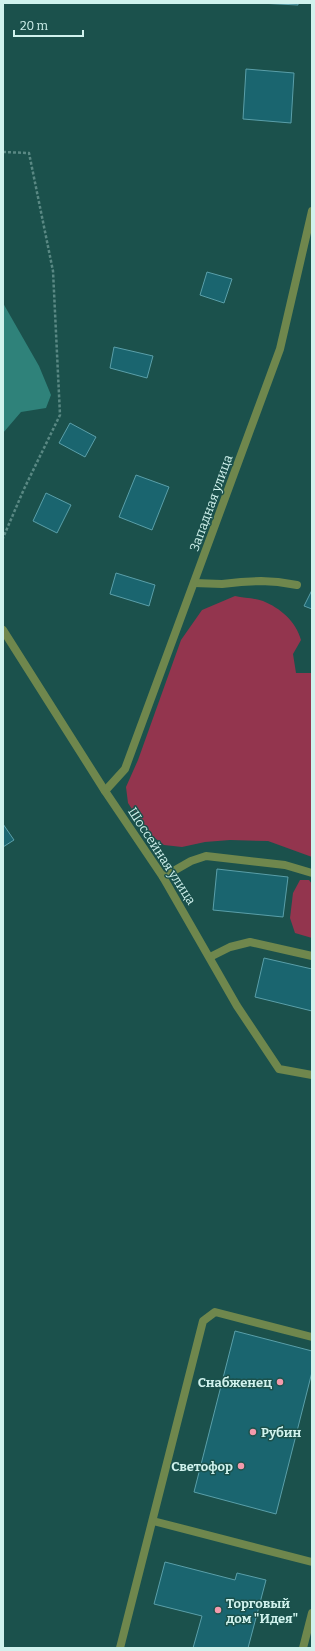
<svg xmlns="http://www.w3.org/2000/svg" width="315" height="1651" font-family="Bitter,serif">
  <rect width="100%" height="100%" fill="#1b514c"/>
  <!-- green -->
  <g fill="#93354e">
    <path d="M235,596C244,598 255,598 263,601C280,608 296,621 301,640L293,654L296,673H312V857L268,841L230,840L205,842L182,847L164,845L147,832L128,803L126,787L138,760L181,640L202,610Z"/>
    <polygon points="300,880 309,880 312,884 312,938 295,933 290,918 293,893"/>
  </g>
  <!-- water -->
  <polygon fill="#2f827a" points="3,303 39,366 51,395 46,408 21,412 3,433"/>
  <!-- building -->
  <g fill="#1a656f" stroke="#5a9fa9">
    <polygon points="259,3 298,3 298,5"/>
    <polygon points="246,69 294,73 291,123 243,119"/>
    <polygon points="207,272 232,279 224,303 200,295"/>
    <polygon points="114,347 153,356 147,378 110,368"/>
    <polygon points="70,423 96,437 85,457 59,443"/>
    <polygon points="136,475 169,487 152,530 119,517"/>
    <polygon points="46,493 71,505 57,533 33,521"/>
    <polygon points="116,573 155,585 149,606 110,594"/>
    <polygon points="312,590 312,609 304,606"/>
    <polygon points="3,824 14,840 3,847"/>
    <polygon points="217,869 288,877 283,917 213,910"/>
    <polygon points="264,958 312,969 312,1011 255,997"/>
    <polygon points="235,1331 312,1351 312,1372 276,1514 194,1492"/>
    <polygon points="165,1562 235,1580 237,1573 266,1580 248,1648 193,1648 202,1616 154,1604"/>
  </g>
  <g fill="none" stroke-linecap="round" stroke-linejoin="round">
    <!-- path -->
    <polyline stroke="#598883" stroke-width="2.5" stroke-dasharray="3 2" stroke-linecap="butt" points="3,152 29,153 53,271 60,415 24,489 3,538"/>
    <!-- service -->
    <g stroke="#6f874d" stroke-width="8">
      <polyline points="194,583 222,584 241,582 261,581 278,582 297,585"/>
      <polyline points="163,877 191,861 206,856 285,865 312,873"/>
      <polyline points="210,957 230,947 250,942 312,956"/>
      <polyline points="153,1521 312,1562"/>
      <polyline points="120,1648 203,1321 215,1312 312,1337"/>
    </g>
    <!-- minor -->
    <g stroke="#6f874d" stroke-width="8">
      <polyline points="3,630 105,791 163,877 237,1006 279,1069 312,1075"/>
      <polyline points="105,791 125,769 280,349 312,211"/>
      <polyline points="303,1648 312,1613"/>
    </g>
  </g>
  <!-- markers -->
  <g fill="#f39aac" stroke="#1b514c" stroke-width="1.5">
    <circle cx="280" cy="1382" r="4"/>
    <circle cx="253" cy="1432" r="4"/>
    <circle cx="241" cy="1466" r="4"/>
    <circle cx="218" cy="1610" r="4"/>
  </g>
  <g text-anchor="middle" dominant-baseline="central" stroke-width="3" stroke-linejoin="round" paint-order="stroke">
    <!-- street labels -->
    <g font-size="13" fill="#d0f2ed" stroke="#1b514c">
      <text transform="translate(211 503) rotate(-70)">Западная улица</text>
      <text transform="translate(162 856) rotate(57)">Шоссейная улица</text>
    </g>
    <!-- poi labels -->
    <g font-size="13" font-weight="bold" fill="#d0f2ed" stroke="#1b514c" text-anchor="end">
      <text x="272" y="1382">Снабженец</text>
      <text x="261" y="1432" text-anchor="start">Рубин</text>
      <text x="233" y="1466">Светофор</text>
      <text x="226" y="1603" text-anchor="start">Торговый<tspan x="226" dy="15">дом "Идея"</tspan></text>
    </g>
  </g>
  <!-- border -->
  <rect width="315" height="1651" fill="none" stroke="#d0f2ed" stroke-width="8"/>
  <!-- scale -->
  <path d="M14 30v6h69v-6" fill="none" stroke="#d0f2ed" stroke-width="2"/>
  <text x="20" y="30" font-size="12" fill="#d0f2ed" stroke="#1b514c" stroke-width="3" paint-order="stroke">20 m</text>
</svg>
